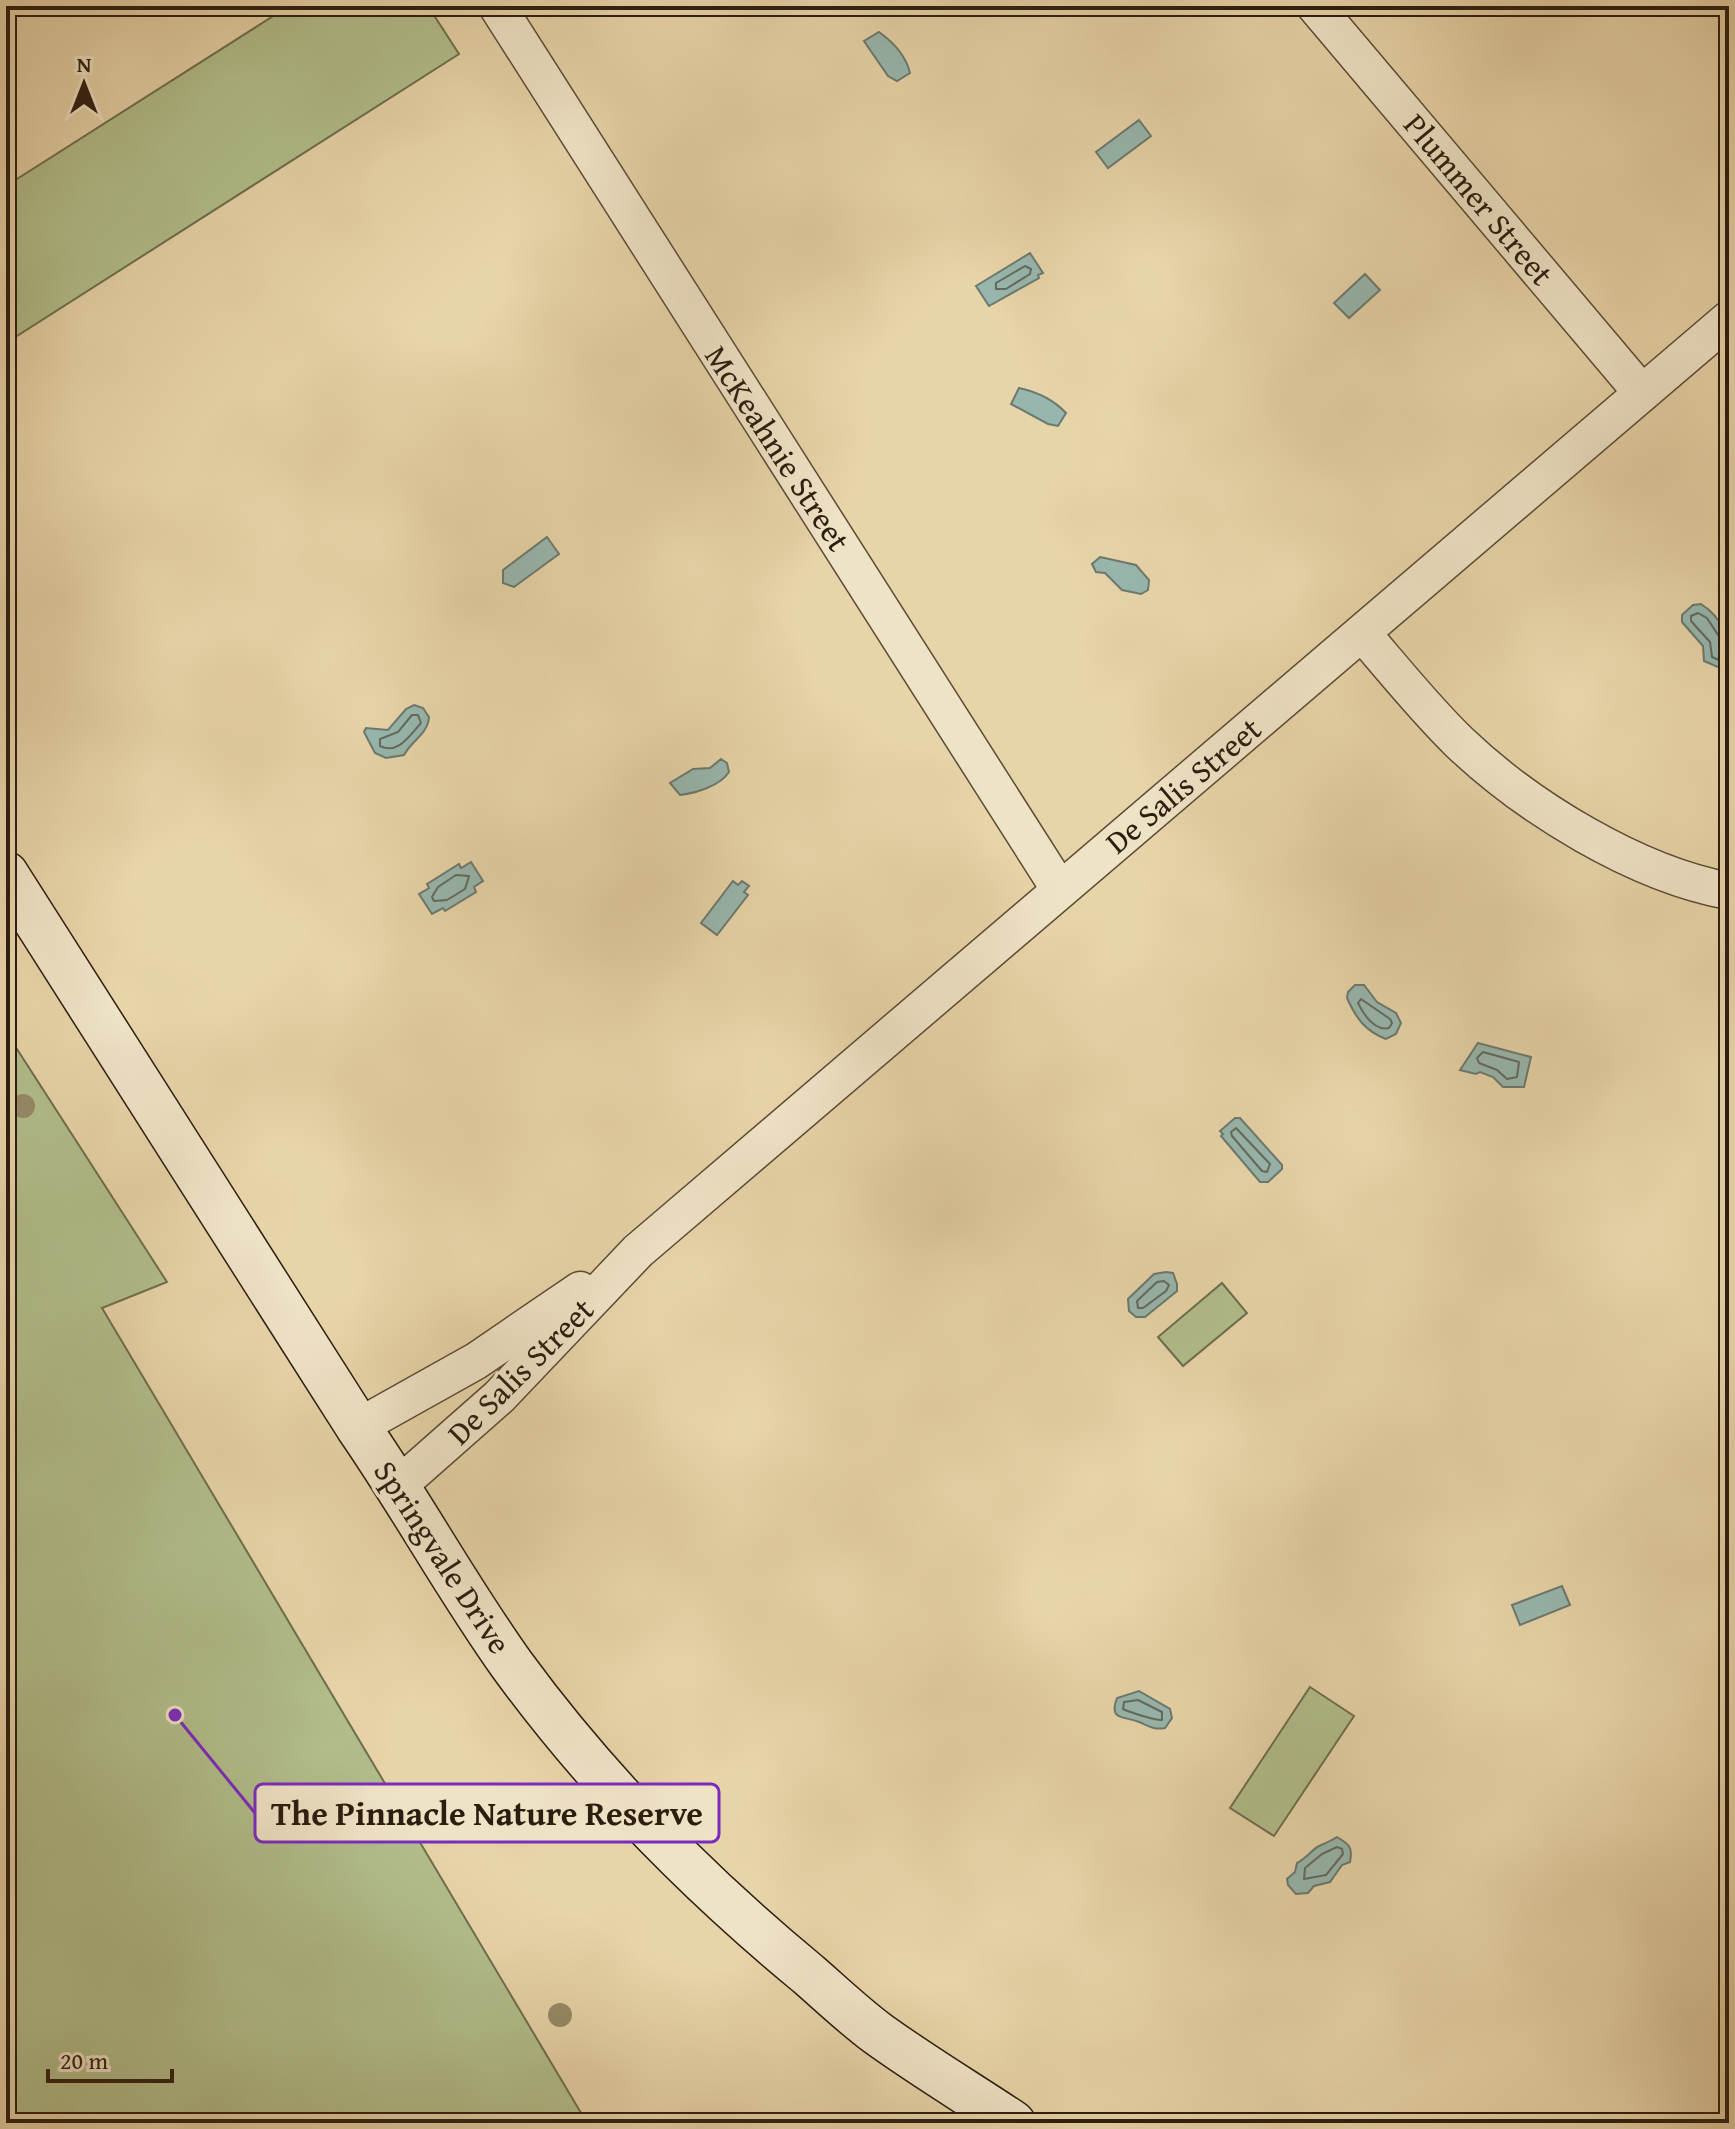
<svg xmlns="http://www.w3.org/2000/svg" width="1735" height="2129" font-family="'Gentium Book Plus',serif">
  <rect width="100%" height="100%" fill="#e7d4a8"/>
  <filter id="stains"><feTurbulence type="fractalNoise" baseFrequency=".0025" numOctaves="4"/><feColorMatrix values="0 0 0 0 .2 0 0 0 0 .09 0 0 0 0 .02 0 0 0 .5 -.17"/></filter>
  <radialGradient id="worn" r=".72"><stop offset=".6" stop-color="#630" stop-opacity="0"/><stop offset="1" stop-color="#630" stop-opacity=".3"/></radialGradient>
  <!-- green -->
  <g fill="#b1be8b" stroke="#6e6e4e" stroke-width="2">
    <polygon points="289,6 428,6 459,54 6,343 6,186"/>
    <polygon points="6,1032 167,1282 102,1308 587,2123 6,2123"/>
    <polygon points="1222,1283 1247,1313 1183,1366 1158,1337"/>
    <polygon points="1310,1687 1354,1716 1274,1836 1230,1808"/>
  </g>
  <!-- water -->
  <g fill="#97b7ae" stroke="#6c796f" stroke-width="2">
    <path d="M879,32C893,42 906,56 910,73L897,81L888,76L864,41Z"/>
    <polygon points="1139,120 1151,136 1108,168 1096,152"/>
    <polygon points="1030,253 1043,273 1038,275 1039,278 989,306 976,286"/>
    <polygon points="1365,274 1380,290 1349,318 1334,303"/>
    <path d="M1019,388C1037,392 1054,400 1066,413L1058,426L1048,424L1011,404Z"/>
    <polygon points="547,537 559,554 514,587 503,583 503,570"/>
    <polygon points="1100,557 1136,565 1149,580 1148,590 1141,594 1122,590 1105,573 1096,572 1092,564"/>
    <path d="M1701,604C1723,618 1729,638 1729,663L1720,668L1704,661L1703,646L1682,622V615L1693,605Z"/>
    <path d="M414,705L423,708L429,717C428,734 412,740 404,755L386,758L375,753L364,732L366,728L388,730L406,709Z"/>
    <path d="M721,759L727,763L729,772C720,786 696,793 680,795L670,783L693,769L710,768Z"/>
    <polygon points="471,862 483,881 474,887 476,892 445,911 443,908 432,914 419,894 429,888 427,884 459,864 461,868"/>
    <polygon points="733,881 738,885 742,881 749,886 744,892 748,895 717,935 701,923"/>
    <path d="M1355,985H1364L1377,1002L1396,1013L1401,1023L1396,1034L1386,1039C1365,1031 1356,1018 1347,998L1348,992Z"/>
    <polygon points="1478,1043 1531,1057 1524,1087 1503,1087 1493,1077 1480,1072 1476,1074 1460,1070"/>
    <polygon points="1235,1118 1240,1118 1282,1165 1282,1169 1268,1182 1260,1182 1221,1136 1223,1134 1220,1131"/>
    <polygon points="1166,1272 1173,1273 1177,1284 1177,1291 1145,1317 1136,1317 1129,1311 1128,1299 1154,1274"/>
    <polygon points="1562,1586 1570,1605 1520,1625 1512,1605"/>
    <path d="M1139,1691L1170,1709L1172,1718L1165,1728C1153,1730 1149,1726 1139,1722C1125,1716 1108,1721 1117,1698Z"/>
    <path d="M1337,1837C1349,1844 1353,1847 1350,1862L1342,1865L1330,1882L1314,1886L1308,1893L1296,1894L1288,1885L1287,1879L1295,1872L1297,1863C1305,1859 1313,1849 1319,1846C1326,1843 1331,1841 1337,1837Z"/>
  </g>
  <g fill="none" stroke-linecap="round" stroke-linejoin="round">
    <!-- shore -->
    <g stroke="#626a5f" stroke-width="2">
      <polygon points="1025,266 1031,269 1030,274 1006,289 996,289 996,283"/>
      <polyline points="1729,641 1720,638 1707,618 1698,613 1691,616 1691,621 1710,642 1712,657 1719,660 1729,657"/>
      <path d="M412,715H418L421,723C409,736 398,755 380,746V739L398,732Z"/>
      <polygon points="456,875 469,876 465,889 447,900 434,901 432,897 438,887"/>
      <path d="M1361,999L1390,1019L1392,1023L1389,1028C1375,1031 1364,1015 1358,1003Z"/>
      <polygon points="1483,1052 1519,1062 1517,1077 1507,1079 1497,1070 1479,1063 1477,1058"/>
      <polygon points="1236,1128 1270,1164 1267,1172 1262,1171 1232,1136 1231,1132"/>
      <polygon points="1164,1281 1169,1285 1166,1291 1143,1308 1138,1308 1137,1301 1157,1282"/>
      <path d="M1138,1700L1162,1712V1720C1157,1721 1129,1712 1123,1709L1124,1702Z"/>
      <polygon points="1337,1847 1342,1849 1343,1854 1326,1875 1304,1879 1305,1868 1322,1854"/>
    </g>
    <!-- minor casing -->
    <g stroke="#5b4b36" stroke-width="39">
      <g id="minor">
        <polyline points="497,6 1060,890"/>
        <polyline points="1315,6 1642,393"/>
        <path d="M1362,633C1394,670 1424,708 1459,742C1527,807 1636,874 1729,891"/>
        <polyline points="358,1427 476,1361 580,1290"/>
        <polyline points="398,1486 499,1397 638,1251 1729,319"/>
      </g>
    </g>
    <!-- secondary casing -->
    <g stroke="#2c1d10" stroke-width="47">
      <path id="secondary" d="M6,874L358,1427C412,1505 457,1588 512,1665C596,1780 699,1884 808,1974C831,1994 853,2015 877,2033C921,2065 968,2093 1013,2123"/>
    </g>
    <!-- minor -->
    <use href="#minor" stroke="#efe3c6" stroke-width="36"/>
    <!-- secondary -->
    <use href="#secondary" stroke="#efe3c6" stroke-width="44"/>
  </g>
  <!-- trees -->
  <g fill="#968a69">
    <circle cx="23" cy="1106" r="12"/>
    <circle cx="560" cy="2015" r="12"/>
  </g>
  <g text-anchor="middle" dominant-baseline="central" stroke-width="7" stroke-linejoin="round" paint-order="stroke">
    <!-- street labels -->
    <g font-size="32" fill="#2c1d10" stroke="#efe3c6">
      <text transform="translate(1479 199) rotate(50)">Plummer Street</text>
      <text transform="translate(778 448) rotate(57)">McKeahnie Street</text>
      <text transform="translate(1183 785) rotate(-40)">De Salis Street</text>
      <text transform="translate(520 1371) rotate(-45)">De Salis Street</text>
      <text transform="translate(443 1557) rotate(57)">Springvale Drive</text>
    </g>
  </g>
  <!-- callouts -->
  <path fill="none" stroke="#7b2cbf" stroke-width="3" d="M175 1715L255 1813"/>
  <circle fill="#7b2cbf" stroke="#efe3c6" stroke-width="3" cx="175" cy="1715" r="8"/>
  <rect fill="#efe3c6" stroke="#7b2cbf" stroke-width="3" x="255" y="1784" width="464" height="58" rx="8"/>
  <g font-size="34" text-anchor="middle" font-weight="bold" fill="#2c1d10">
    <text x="487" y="1825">The Pinnacle Nature Reserve</text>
  </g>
  <!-- margin -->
  <rect width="1735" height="2129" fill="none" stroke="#e7d4a8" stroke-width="32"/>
  <rect x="8" y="8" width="1719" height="2113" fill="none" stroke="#2c1d10" stroke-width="4"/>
  <rect x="16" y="16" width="1703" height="2097" fill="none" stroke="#2c1d10" stroke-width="2"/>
  <!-- north arrow -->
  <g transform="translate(84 84)" stroke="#efe3c6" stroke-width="6" paint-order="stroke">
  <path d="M0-6L14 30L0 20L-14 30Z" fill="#2c1d10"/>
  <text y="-12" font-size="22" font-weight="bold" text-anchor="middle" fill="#2c1d10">N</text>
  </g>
  <!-- scale -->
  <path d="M48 2069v12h124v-12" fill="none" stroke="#2c1d10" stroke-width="4"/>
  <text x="60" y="2069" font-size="24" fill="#2c1d10" stroke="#efe3c6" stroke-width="6" paint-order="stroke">20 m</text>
  <rect width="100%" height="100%" filter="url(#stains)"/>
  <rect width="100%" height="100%" fill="url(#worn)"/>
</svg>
